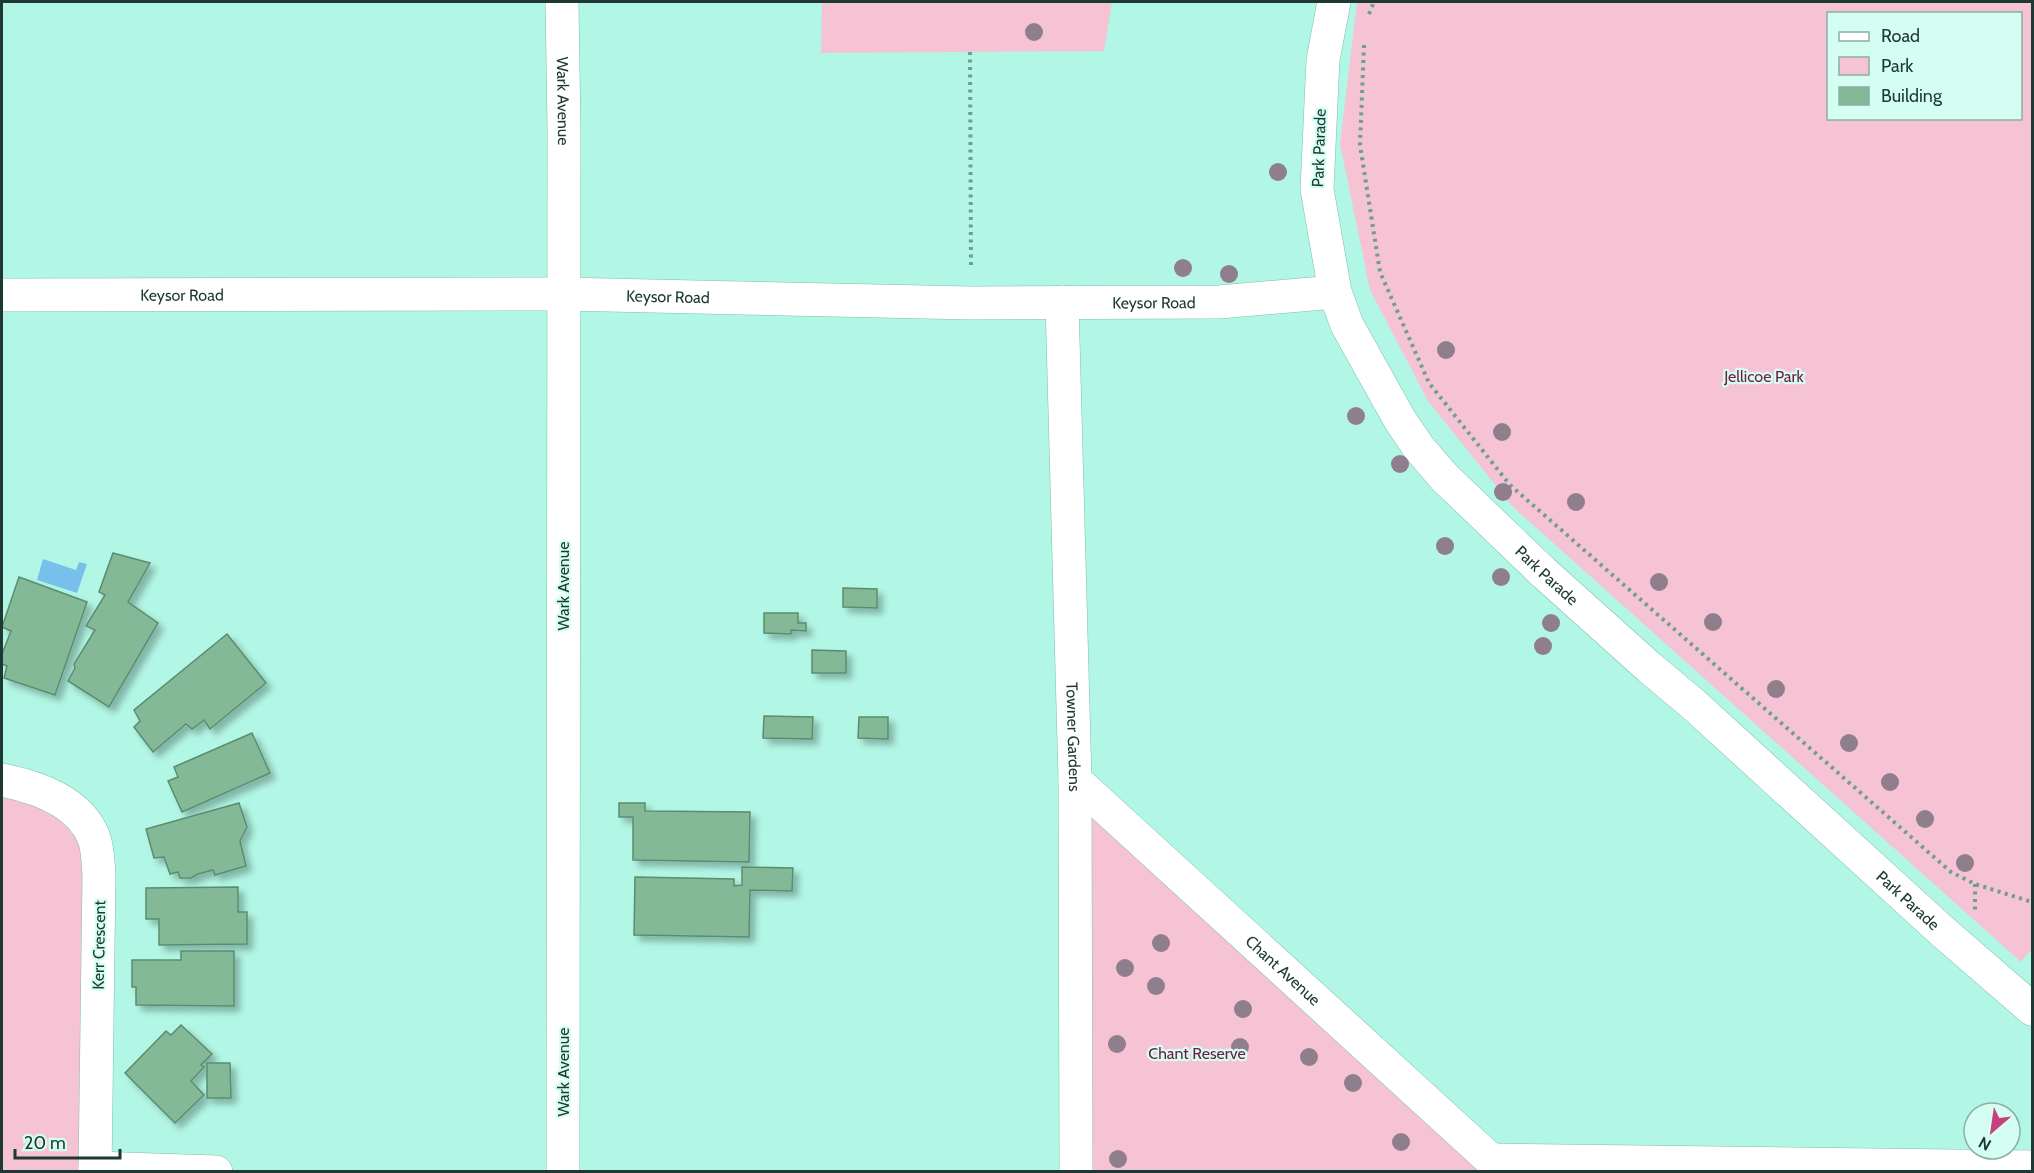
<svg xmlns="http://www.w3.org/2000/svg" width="2034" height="1173" font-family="Cabin,sans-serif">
  <defs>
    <filter id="shadow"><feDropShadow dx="5.5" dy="5.5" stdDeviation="3" flood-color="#0004"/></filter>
  </defs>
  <rect width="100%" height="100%" fill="#b2f7e5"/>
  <!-- green -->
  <g fill="#f5c3d4" fill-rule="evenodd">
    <polygon points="822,2 1112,2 1104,51 821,53"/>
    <path d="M1357,2H2032V949L2021,962L1513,507L1428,401L1370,290L1340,144ZM1828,14H2020V118H1828Z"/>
    <polygon points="2,780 87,822 95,1171 2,1172"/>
    <polygon points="1075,780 1492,1171 1076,1171"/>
  </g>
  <!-- water -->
  <polygon fill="#78c0ec" points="43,559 76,570 79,562 87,564 77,593 37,580"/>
  <!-- building -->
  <g fill="#84b998" stroke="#5a8d6e" stroke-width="1.5" filter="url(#shadow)">
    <polygon points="113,553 150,563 128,602 158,623 109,707 68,681 75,668 74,664 95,630 86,626 105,595 99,592"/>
    <polygon points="19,577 87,602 55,695 4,678 7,666 2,664 2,654 11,631 2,627"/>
    <polygon points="843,588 877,589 877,608 843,607"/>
    <polygon points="764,613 798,613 798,623 806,623 806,631 791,630 791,634 764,633"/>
    <polygon points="227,634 266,683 210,729 204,720 192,729 186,724 153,752 134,727 140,721 134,710"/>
    <polygon points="812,650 846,651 846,673 812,673"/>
    <polygon points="764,716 813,717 812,739 763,738"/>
    <polygon points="859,717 888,717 888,739 858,738"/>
    <polygon points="252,733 270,773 182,812 168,781 178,777 174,767"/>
    <polygon points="239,803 247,827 240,841 246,866 215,875 213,870 198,874 191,878 180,878 178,872 170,874 164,857 154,858 146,829"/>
    <polygon points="619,803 645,803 645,811 750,812 749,862 633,860 633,817 619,817"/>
    <polygon points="742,867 793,868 792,891 750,890 749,937 634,935 635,877 734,879 734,886 742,885"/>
    <polygon points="238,887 238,912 247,912 247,944 159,945 159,919 146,919 146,888"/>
    <polygon points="181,951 234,951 234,1006 136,1005 136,987 132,987 132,960 181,960"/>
    <polygon points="181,1025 212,1054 201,1065 204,1067 191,1081 204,1095 175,1123 125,1073 166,1031 171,1035"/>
    <polygon points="207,1063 230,1063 231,1098 207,1098"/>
  </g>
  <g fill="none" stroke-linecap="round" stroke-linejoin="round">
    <!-- street casing -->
    <g stroke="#7cbfae" stroke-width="34">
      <g id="street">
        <path id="s1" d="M562,2L564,129L563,1172"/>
        <path id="s2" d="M1334,2L1323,60L1317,189L1335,292L1347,325L1400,420L1419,448L1444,477L1543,572L1650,668L1693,704L1942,931L2032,1009"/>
        <path id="s3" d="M2,295L563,294L971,303L1219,302L1335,292"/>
        <path id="s4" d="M1062,302L1075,780L1076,1172"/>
        <path d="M2,780C37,787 80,801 94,838C98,849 98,863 99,875L95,1172"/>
        <path id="s5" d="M1075,780L1491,1160"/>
        <polyline points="1491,1160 2032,1167"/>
        <polyline points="95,1168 216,1172"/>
      </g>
    </g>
    <!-- path -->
    <g stroke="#6c9e91" stroke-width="4" stroke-dasharray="3 4.5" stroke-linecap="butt">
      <polyline points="1369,14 1374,2"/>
      <polyline points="1364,45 1360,145 1380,272 1429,383 1510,485 1951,872 1975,884 2032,902"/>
      <polyline points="970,52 971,269"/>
      <polyline points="1975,884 1975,913"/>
    </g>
    <!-- street -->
    <use href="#street" stroke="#fff" stroke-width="33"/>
  </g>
  <!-- trees -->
  <g fill="#8f7e8c">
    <circle cx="1034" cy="32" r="9"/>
    <circle cx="1278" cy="172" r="9"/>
    <circle cx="1183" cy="268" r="9"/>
    <circle cx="1229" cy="274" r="9"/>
    <circle cx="1446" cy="350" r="9"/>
    <circle cx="1356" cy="416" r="9"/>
    <circle cx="1502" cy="432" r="9"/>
    <circle cx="1400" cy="464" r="9"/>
    <circle cx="1503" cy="492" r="9"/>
    <circle cx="1576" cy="502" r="9"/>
    <circle cx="1445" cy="546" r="9"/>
    <circle cx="1501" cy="577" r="9"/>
    <circle cx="1659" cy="582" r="9"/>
    <circle cx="1713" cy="622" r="9"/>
    <circle cx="1551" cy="623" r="9"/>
    <circle cx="1543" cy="646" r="9"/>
    <circle cx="1776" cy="689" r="9"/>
    <circle cx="1849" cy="743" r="9"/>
    <circle cx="1890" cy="782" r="9"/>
    <circle cx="1925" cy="819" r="9"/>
    <circle cx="1965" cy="863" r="9"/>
    <circle cx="1161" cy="943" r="9"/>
    <circle cx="1125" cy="968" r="9"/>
    <circle cx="1156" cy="986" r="9"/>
    <circle cx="1243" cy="1009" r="9"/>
    <circle cx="1117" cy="1044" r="9"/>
    <circle cx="1240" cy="1047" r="9"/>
    <circle cx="1309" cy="1057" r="9"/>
    <circle cx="1353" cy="1083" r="9"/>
    <circle cx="1401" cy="1142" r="9"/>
    <circle cx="1118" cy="1159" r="9"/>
  </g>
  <g text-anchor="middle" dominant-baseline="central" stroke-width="4.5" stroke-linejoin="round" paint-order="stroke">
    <!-- street labels -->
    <g font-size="16" fill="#1d3932" stroke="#d5fef2">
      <text stroke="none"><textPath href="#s1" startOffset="99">Wark Avenue</textPath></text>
      <text transform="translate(1319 148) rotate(-88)">Park Parade</text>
      <text stroke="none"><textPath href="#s3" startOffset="180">Keysor Road</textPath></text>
      <text stroke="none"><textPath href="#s3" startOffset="666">Keysor Road</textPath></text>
      <text stroke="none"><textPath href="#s3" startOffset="1152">Keysor Road</textPath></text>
      <text stroke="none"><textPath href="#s2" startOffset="651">Park Parade</textPath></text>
      <text transform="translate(563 586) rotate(-90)">Wark Avenue</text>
      <text stroke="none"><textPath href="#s4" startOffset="435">Towner Gardens</textPath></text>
      <text stroke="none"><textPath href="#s2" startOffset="1137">Park Parade</textPath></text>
      <text transform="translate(99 945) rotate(-89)">Kerr Crescent</text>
      <text stroke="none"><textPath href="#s5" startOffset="282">Chant Avenue</textPath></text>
      <text transform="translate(563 1072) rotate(-90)">Wark Avenue</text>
    </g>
    <!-- park labels -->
    <g font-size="16" fill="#721b43" stroke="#d5fef2">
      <text x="1764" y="376">Jellicoe Park</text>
      <text x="1197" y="1053">Chant Reserve</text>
    </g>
  </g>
  <!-- border -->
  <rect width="2034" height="1173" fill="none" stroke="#1d3932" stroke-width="6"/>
  <!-- legend -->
  <rect x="1827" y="12" width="195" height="108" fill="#d5fef2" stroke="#8bafa5" stroke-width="1.5"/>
  <rect x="1839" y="32" width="30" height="9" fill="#ffffff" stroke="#8bafa5" stroke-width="1.5"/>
  <text x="1881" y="42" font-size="18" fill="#1d3932">Road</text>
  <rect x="1839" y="57" width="30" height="18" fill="#f5c3d4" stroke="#8bafa5" stroke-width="1.5"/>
  <text x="1881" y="72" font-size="18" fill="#1d3932">Park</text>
  <rect x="1839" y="87" width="30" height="18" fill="#84b998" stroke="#8bafa5" stroke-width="1.5"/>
  <text x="1881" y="102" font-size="18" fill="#1d3932">Building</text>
  <!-- north arrow -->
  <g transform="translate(1992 1131) rotate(209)"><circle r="28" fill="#d5fef2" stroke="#8bafa5" stroke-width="1.5"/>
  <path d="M0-4.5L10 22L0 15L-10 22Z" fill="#c73f7c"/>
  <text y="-9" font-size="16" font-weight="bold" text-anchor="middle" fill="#1d3932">N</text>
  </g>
  <!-- scale -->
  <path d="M15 1149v9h105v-9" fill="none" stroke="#1d3932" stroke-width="3"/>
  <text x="24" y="1149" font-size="18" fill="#1d3932" stroke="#d5fef2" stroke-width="4.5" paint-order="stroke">20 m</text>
</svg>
